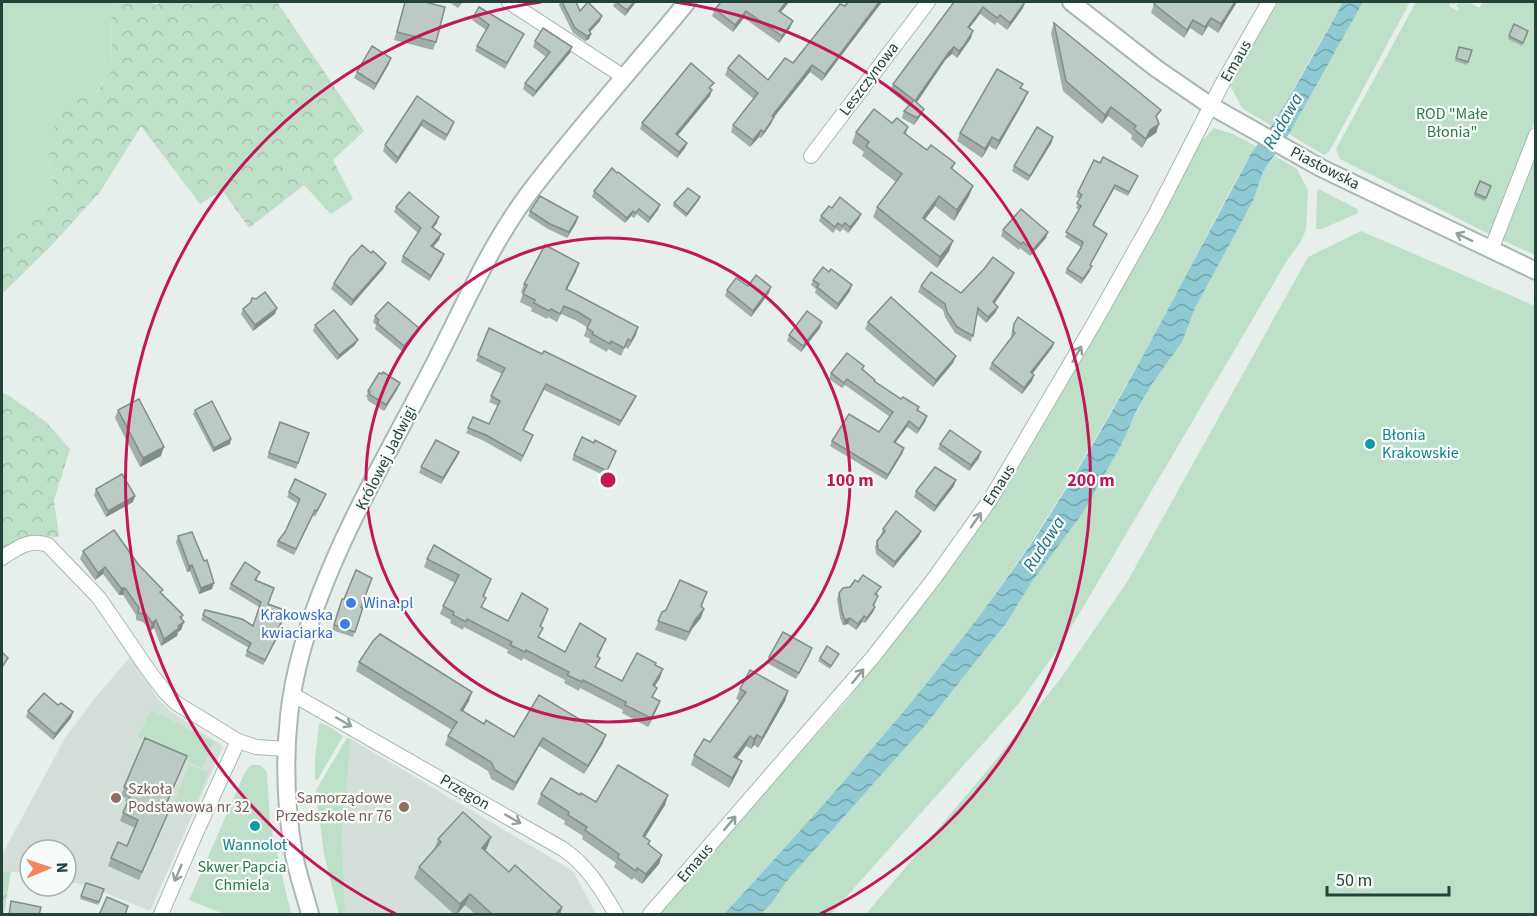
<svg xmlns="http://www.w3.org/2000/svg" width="1537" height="916" font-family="'Source Sans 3',sans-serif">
  <defs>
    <pattern id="forest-crowns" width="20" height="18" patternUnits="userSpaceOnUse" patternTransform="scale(1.5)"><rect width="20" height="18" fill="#bfe0c8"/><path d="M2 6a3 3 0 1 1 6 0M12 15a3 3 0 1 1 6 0" fill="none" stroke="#a4c1ad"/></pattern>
    <pattern id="water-waves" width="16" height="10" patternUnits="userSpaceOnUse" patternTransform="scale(1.5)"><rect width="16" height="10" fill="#8ec9d4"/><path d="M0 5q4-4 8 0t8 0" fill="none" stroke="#74a5ad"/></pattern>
  </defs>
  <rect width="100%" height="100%" fill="#e6efeb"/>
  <!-- built -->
  <g fill="#d4dfda">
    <polygon points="130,657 158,699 170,711 223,746 150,911 106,893 66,880 66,850 30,850 30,872 2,872 2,855 65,738 95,698"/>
    <polygon points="351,739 573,871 596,914 342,914 345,912 342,836"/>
  </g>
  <!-- green -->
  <g fill="#bfe0c8">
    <polygon points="2,2 120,2 111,12 112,70 48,160 57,201 2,246"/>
    <polygon points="1276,2 1343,2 1272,126 1242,108 1229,83"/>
    <polygon points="1363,2 1410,2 1329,152 1324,155 1289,134"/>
    <polygon points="1416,2 1456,2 1454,5 1451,3 1449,6 1458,11 1459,8 1456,6 1459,2 1469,2 1479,8 1483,2 1535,2 1535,120 1491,235 1340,159 1336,149"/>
    <path d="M1214,128L1233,134L1256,146C1230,187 1209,232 1187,275C1147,348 1107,421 1063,492C968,648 845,781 724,914H656L845,703L924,602L1195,148Z"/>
    <polygon points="1535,148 1535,255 1502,240"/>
    <polygon points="1275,156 1297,169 1308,190 1306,230 1300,243 1288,259 1062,643 1020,702 831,914 760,914 772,903 786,882 923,728 1007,622 1031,583 1082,514 1152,384 1182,342 1195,308 1253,201 1263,172"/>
    <polygon points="1319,189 1357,209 1358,213 1322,229 1316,229 1317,192"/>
    <polygon points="1361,231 1535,306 1535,914 866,914 991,766 1061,678 1127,582 1308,257"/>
    <polygon points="151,710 214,742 202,768 138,737"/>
    <polygon points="319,723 327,725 343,736 318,779 315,780 315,761"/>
    <polygon points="347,738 351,739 342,836 345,912 339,914 324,854 316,795 316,790"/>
    <polygon points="189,765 208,773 193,810 174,802"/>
    <polygon points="251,765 260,765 267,772 270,822 291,914 224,914 189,900 246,770"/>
  </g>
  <!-- forest -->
  <g fill="url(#forest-crowns)">
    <polygon points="120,2 150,2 156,5 163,2 277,2 364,131 333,160 353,199 331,214 304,185 249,228 222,190 200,204 141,126 100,192 52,245 2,294 2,246 57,201 48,160 61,99 97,92 112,70 111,12"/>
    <polygon points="2,393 8,395 46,422 70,449 54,500 59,537 38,536 2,553"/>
    <polygon points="11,871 4,914 2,914 2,872"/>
  </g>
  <!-- water -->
  <path fill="url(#water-waves)" d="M1343,2H1363L1289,134L1263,172L1253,201L1195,308L1182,342L1152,384L1137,410L1121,445L1082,514L1031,583L1007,622L923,728L786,882L772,903L760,914H724C831,797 935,683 1026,551C1089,458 1143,356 1196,257C1214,223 1232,188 1251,154C1258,143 1267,133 1274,122C1298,83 1321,42 1343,2Z"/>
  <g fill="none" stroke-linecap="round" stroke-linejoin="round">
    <!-- minor casing -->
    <g stroke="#a8b8b2" stroke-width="16">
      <g id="minor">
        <polyline points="509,2 624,77"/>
        <polyline points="811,156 928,2"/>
        <polyline points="1491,250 1536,135"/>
        <path d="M2,558C17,548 30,538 48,545L99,598L149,671L165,692L176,703L238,741L256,747L287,749"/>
        <path d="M292,694L563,849C588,866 601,889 616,914"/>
        <polyline points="161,914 196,833 238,741"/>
        <polyline points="650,914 873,657 933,580 990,500 1093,325 1156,213 1221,86 1269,2"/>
      </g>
    </g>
    <!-- tertiary casing -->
    <g stroke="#a8b8b2" stroke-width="20">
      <g id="tertiary">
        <polyline points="1071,2 1157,69 1211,106 1321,168 1536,271"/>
        <path d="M310,914C305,895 298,875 294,855C286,809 284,762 289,716C301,600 374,480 427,378C460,316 487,249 529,193C579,127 635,66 687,2"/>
      </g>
    </g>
    <!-- minor -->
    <use href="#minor" stroke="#fff" stroke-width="14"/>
    <!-- tertiary -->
    <use href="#tertiary" stroke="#fff" stroke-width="16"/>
  </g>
  <!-- wall -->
  <g fill="#a1aea9">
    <polygon points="405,2 425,2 436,42 433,50 394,40"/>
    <polygon points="449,2 463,2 458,8"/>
    <polygon points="560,2 576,2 580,11 602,16 600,21 590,32 591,34 589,39 585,41 573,33 559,5"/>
    <polygon points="615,2 636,2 625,16 613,6"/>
    <polygon points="789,2 781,12 793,21 790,28 779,43 744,18 733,32 712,16 715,9"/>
    <polygon points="882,2 822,81 810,72 774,117 771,124 761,138 759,137 750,147 731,132 733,125 754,99 725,75 728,68 768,80 793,63 845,6"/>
    <polygon points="954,2 1023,8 1007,30 997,22 995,25 980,14 969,28 971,38 962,51 957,58 952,54 946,59 917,102 924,109 921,115 914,125 902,118 904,111 909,106 890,91 893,84"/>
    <polygon points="1237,2 1218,33 1208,26 1202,36 1190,28 1184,38 1151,13 1154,4"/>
    <polygon points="475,14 524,34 521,39 505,69 475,51 477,46 486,30 472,20"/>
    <polygon points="1054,23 1158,119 1159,124 1156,133 1147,139 1142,148 1131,139 1132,135 1108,116 1102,124 1063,91 1051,33"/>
    <polygon points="1514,24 1528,31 1522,46 1508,39"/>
    <polygon points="535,41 572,47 570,53 533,97 523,89 525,83 546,57 533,47"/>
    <polygon points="1459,47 1472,50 1467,65 1455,61"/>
    <polygon points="389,64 374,90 354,78 357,72"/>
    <polygon points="712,88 710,96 678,135 687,143 685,148 677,158 640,129 642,123"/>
    <polygon points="1021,89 1028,92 1024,101 996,150 989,146 982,158 957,141 960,133"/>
    <polygon points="417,96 454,122 452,128 445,141 421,126 396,164 383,151 385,145"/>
    <polygon points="892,123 908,127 906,134 927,150 955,163 952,170 973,186 969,196 954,221 935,206 925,219 953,241 949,251 937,268 873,217 877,207 896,182 862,156 864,152 852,143 856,132"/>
    <polygon points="1052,142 1028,181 1012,171 1014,166"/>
    <polygon points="1138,176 1128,196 1114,189 1093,226 1107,234 1090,265 1090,271 1081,284 1065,273 1067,269 1081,247 1065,237 1079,210 1076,208 1080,199 1076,197 1078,192"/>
    <polygon points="1480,181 1491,186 1485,201 1474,196"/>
    <polygon points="594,191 660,205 658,210 648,223 637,214 634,218 631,216 625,223 592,197"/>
    <polygon points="699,200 686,217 673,206 674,203"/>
    <polygon points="396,207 437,223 433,228 441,234 439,240 433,247 442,260 429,281 401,262 403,256 418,233 394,212"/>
    <polygon points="832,208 861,214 859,219 848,233 843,229 840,232 836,229 833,233 819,221 821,216"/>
    <polygon points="530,211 578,217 576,223 567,238 548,229 528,216"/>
    <polygon points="1003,230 1046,238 1030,256 1020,248 1019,250 1001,236"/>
    <polygon points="371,253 386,263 383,269 351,306 331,289 334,283"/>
    <polygon points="576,272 567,289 638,327 628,349 625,347 621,356 608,349 607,352 589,342 590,339 584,336 587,327 575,320 561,314 557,322 548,317 547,319 531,311 532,308 520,302 523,293 521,292 524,284"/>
    <polygon points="1012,278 995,303 996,312 986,323 977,314 971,342 955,333 945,317 943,310 918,292 921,286 961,293"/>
    <polygon points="813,280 850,291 836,310 815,293 816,289 811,285"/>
    <polygon points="748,286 771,287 769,293 751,317 725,296 727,290"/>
    <polygon points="252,298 277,308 275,314 253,331 241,314 243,309 250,303"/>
    <polygon points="375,316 417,333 402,351 375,329 376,325 373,322"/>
    <polygon points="868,322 956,356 953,363 933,387 865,329"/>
    <polygon points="1014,324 1054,343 1052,348 1033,373 1034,375 1032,381 1022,394 989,369 992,363 1012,338 1011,337 1012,330"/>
    <polygon points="315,325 355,345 337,360 313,331"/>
    <polygon points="489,328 634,401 619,426 544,390 524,430 531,440 521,462 484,441 466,433 473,417 489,424 498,406 489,402 502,374 476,361"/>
    <polygon points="820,328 801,352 787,341 789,335"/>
    <polygon points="863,370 875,381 927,416 925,422 917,434 907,427 895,443 904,448 902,454 886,480 830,446 832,441 879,432 890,417 845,385 842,388 829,379 831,373"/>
    <polygon points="398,388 384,411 367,400 368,398 366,397 368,391"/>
    <polygon points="118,410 161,456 140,467 115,418"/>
    <polygon points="195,410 230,444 213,452 193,414"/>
    <polygon points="280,422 309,433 296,469 267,458"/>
    <polygon points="940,444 979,458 969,471 938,449"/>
    <polygon points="459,452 457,457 441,484 419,473 421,467"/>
    <polygon points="574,455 614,457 605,476 572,460"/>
    <polygon points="954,486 934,512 914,497 916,491"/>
    <polygon points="96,489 133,502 106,517 94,495"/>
    <polygon points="289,492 326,494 315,517 313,515 294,555 276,546 278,541 285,532 298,504 287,497"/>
    <polygon points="883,529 921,531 919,536 893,568 876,554 875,547 877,541 882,536 881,535"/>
    <polygon points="178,536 212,589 199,594 190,571 187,572 176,542"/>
    <polygon points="83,551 138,564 161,593 183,615 182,619 184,622 181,630 178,632 177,636 161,646 154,628 150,631 143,622 136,620 136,615 123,595 119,595 103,574 95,580 80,559"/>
    <polygon points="427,559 491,579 484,597 482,608 508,621 545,618 541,627 539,638 565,652 603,647 598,657 596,668 622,681 655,665 660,678 654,686 653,698 660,701 657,709 648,727 622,713 623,710 580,688 579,691 564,683 565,680 523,658 522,661 507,653 508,650 464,627 463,630 450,623 451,620 440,614 443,606 455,583 424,567"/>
    <polygon points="258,577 256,581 268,604 287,611 279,630 278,636 263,665 245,656 249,648 201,620 205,610 253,626 259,607 229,589 231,584"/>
    <polygon points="839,593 878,593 877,595 876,602 874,606 875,607 873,612 865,623 862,622 856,630 848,624 843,625 840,618 837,599"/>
    <polygon points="342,599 363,607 353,637 332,630"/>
    <polygon points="704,601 702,606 701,618 692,629 686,641 655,630 662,612"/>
    <polygon points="810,654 796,679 767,663 769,657"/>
    <polygon points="839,654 830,669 818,661 820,658"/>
    <polygon points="359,662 469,701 463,711 484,724 514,737 539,695 603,743 584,774 539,746 513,791 491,779 488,771 445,745 448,736 452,730 356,671"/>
    <polygon points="740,689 788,691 785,701 758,748 754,745 751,749 746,746 737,758 742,761 738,771 729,788 691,765 694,755 710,742 740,701 736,699"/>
    <polygon points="58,705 71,718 53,740 26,717 28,711"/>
    <polygon points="187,756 164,811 168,813 165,821 139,880 108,866 111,858 127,846 135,828 120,821 127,802 125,801 126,798 121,796 124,787"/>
    <polygon points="541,794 580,795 596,802 668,795 665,805 645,837 649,845 662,855 659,864 642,884 634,878 632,880 614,867 616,863 582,839 583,836 564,824 565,821 537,804"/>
    <polygon points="491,837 487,848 485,850 509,872 562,907 560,915 476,915 465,905 457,915 455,915 414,878 419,867 434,850 438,839"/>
    <polygon points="86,883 104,889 98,905 80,899"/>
  </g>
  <!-- shaded-wall -->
  <g fill="#838d89">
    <polygon points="634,2 636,2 625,16 627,10"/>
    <polygon points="786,2 789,2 776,18 779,11"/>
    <polygon points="879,2 882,2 822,81 825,74"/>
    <polygon points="1025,2 1023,8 1007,30 1010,23"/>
    <polygon points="1235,2 1237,2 1218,33 1221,24"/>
    <polygon points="983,7 980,14 965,34 968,27"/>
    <polygon points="746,11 744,18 733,32 735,25"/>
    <polygon points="602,16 600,21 587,35 589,30"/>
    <polygon points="1211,18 1208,26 1202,36 1205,27"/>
    <polygon points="1193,20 1190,28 1184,38 1187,30"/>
    <polygon points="793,21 790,28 779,43 782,36"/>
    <polygon points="973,31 971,38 957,58 959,51"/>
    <polygon points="591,34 589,39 585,41 587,36"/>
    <polygon points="572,47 570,53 533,97 536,91"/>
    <polygon points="954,47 952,54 946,59 913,108 915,101 949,52"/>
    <polygon points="391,58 389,64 374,90 376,84"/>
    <polygon points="812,65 810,72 774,117 771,124 761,138 772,116"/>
    <polygon points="712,90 710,96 674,140 676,134"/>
    <polygon points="1028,92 1024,101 996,150 999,141"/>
    <polygon points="1111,107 1108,116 1102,124 1105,115"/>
    <polygon points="924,109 921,115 914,125 917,118"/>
    <polygon points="423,120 421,126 396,164 398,158"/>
    <polygon points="1159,124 1156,133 1147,139 1142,148 1150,130"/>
    <polygon points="761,130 759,137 750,147 753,140"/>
    <polygon points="992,137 989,146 982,158 985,149"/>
    <polygon points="1053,137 1052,142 1028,181 1030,176"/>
    <polygon points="687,143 685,148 677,158 679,152"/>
    <polygon points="1115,185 1114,189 1091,230 1093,225"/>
    <polygon points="973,186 969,196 954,221 957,210"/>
    <polygon points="939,196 935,206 920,226 924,216"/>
    <polygon points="700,197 699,200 686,217 687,214"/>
    <polygon points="660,205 658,210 648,223 650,218"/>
    <polygon points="633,211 631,216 625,223 627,218"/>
    <polygon points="861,214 859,219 848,233 850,227"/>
    <polygon points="439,217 437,223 430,232 432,227"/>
    <polygon points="578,217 576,223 567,238 569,232"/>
    <polygon points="1048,232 1046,238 1030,256 1033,250"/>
    <polygon points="441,234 439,240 429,252 431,246"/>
    <polygon points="953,241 949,251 937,268 940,257"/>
    <polygon points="444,254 442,260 429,281 431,276"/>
    <polygon points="386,263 383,269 351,306 353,300"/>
    <polygon points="579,263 576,272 563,297 566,289"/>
    <polygon points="1092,266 1090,271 1081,284 1083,279"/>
    <polygon points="1014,273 1012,278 991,308 993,302"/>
    <polygon points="852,285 850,291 836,310 838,304"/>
    <polygon points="771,287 769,293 751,317 753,311"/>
    <polygon points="998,307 996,312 986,323 988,317"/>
    <polygon points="277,308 275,314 253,331 255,325"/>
    <polygon points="822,322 820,328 801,352 803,346"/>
    <polygon points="638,327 636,335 628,349 631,341"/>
    <polygon points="419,328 417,333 402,351 404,346"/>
    <polygon points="358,340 355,345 337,360 339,355"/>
    <polygon points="1054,343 1052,348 1029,378 1031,372"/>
    <polygon points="956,356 953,363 933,387 936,380"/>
    <polygon points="1034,375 1032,381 1022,394 1024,388"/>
    <polygon points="400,383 398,388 384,411 386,405"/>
    <polygon points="636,396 634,401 619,426 621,421"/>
    <polygon points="927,416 925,422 917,434 919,429"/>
    <polygon points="909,421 907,427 892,447 894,442"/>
    <polygon points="231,439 230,444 213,452 214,448"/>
    <polygon points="164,447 161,456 140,467 143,458"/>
    <polygon points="904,448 902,454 886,480 888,475"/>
    <polygon points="459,452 457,457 441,484 443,478"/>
    <polygon points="981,452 979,458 969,471 971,465"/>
    <polygon points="956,480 954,486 934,512 936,506"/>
    <polygon points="135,496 133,502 106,517 108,511"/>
    <polygon points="921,531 919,536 893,568 895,562"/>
    <polygon points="192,565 190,571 187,572 189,566"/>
    <polygon points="105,567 103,574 95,580 98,573"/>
    <polygon points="214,583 212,589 199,594 201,588"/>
    <polygon points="121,588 125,588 123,595 119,595"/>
    <polygon points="875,607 873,612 865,623 867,618"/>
    <polygon points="704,609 701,618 692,629 686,641 695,620"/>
    <polygon points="864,616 862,622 856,630 858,624"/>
    <polygon points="850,618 848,624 843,625 845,620"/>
    <polygon points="156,620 154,628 150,631 152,623"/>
    <polygon points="184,622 181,630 178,632 177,636 161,646 164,639 178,626"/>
    <polygon points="280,631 278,636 263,665 265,660"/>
    <polygon points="812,648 810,654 796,679 799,673"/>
    <polygon points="663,669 660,678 650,694 653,685"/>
    <polygon points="788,691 785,701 758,748 762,738"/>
    <polygon points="472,692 469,701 458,719 461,710"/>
    <polygon points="660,701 657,709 648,727 651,718"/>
    <polygon points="73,712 71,718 53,740 55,734"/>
    <polygon points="606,735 603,743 584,774 588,766"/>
    <polygon points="757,735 754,745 751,749 754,739"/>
    <polygon points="750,736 746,746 731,767 734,757"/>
    <polygon points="543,738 539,746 513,791 516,783"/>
    <polygon points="742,761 738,771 729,788 732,778"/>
    <polygon points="668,795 665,805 640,845 643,836"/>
    <polygon points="491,837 487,848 478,859 482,848"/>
    <polygon points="662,855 659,864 642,884 646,874"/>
    <polygon points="470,894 465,905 456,915 460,904"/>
    <polygon points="562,907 560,915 555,915"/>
  </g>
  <!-- building -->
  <g fill="#bbcac4" stroke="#838d89" stroke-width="1.5">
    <polygon points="405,2 425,2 445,7 436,42 397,32"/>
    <polygon points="562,2 576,2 580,11 588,2 602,16 589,30 591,34 587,36 575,28"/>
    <polygon points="616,2 634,2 627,10"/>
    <polygon points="721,2 786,2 779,11 793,21 782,36 746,11 735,25 715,9"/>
    <polygon points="848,2 879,2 825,74 812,65 772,116 774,117 764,132 761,130 753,140 733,125 758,93 728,68 739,55 768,80 785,58 793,63 840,4 845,6"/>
    <polygon points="954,2 1025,2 1010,23 1000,15 997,18 983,7 968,27 973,31 965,44 959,51 954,47 949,52 915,101 924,109 917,118 904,111 914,100 893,84"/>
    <polygon points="1156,2 1235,2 1221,24 1211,18 1205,27 1193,20 1187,30 1154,4"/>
    <polygon points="479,7 524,34 507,63 477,46 489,25 475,14"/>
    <polygon points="1054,23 1161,110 1156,116 1159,124 1150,130 1146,139 1134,129 1136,126 1111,107 1105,115 1066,81"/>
    <polygon points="1514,24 1528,31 1523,43 1509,36"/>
    <polygon points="543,28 572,47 536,91 525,83 550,52 535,41"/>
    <polygon points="372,46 391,58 376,84 357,72"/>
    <polygon points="1459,47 1472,50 1468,62 1456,58"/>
    <polygon points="691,63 714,83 709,88 712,90 676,134 687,143 679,152 642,123"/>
    <polygon points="997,69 1023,84 1020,88 1028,92 999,141 992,137 985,149 960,133"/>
    <polygon points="417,96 454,122 447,135 423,120 398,158 385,145"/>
    <polygon points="874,109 892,123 897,118 908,127 904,133 927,150 931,145 955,163 951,168 973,186 957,210 939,196 924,216 923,218 953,241 940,257 877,207 902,174 866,146 869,142 856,132"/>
    <polygon points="1037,127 1053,137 1030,176 1014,166"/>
    <polygon points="1103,157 1138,176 1129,192 1115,185 1093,225 1107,234 1090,265 1092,266 1083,279 1067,269 1081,248 1083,242 1066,232 1081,206 1077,203 1082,195 1078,192 1094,160 1100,163"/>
    <polygon points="612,168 617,173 618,172 660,205 650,218 639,209 635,213 633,211 627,218 594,191"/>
    <polygon points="1480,181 1491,186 1486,198 1475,193"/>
    <polygon points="688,188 700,197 687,214 674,203"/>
    <polygon points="409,192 439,217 432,227 441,234 431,246 444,254 431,276 403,256 421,228 396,207"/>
    <polygon points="540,196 578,217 569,232 550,224 530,211"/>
    <polygon points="840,197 861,214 850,227 845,223 842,226 838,223 835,227 821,216 829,206 832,208"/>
    <polygon points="1021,209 1048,232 1033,250 1023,242 1021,244 1003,230"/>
    <polygon points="362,245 371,253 373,251 386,263 353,300 334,283 350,258"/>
    <polygon points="545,245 579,263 566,289 638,327 631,341 628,339 624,348 611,341 610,344 592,334 593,332 587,328 591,320 578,312 564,306 560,314 551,309 549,311 534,303 535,300 523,294 527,285 524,284"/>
    <polygon points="993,257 1014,273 993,302 998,307 988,317 978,308 973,336 957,327 947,312 945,304 921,286 931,272 961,293 984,269"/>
    <polygon points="823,267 829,272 831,269 852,285 838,304 817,287 819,284 813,280"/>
    <polygon points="756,275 771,287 753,311 727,290 736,278 748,286"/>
    <polygon points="265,292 277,308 255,325 243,309 251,302 252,298 256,299"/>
    <polygon points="891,297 956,356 936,380 868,322"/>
    <polygon points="388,302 419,328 404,346 377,323 379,320 375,316"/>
    <polygon points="334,310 358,340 339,355 315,325"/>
    <polygon points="807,311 822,322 803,346 789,335"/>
    <polygon points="1018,317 1054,343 1031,372 1034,375 1024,388 992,363 1015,333 1013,331 1014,324"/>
    <polygon points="489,328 542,354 544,351 636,396 621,421 546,384 523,430 533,435 523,456 486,435 468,428 473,417 489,424 500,401 491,396 505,368 478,355"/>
    <polygon points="847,353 864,366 862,369 875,380 874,381 901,399 903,397 919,407 917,410 927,416 919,429 909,421 894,442 904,448 888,475 832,441 849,414 879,432 893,412 847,379 844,383 831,373"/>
    <polygon points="383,372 400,383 386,405 369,394 370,392 368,391 379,373 382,374"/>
    <polygon points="139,399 164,447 143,458 118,410"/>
    <polygon points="212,401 231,439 214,448 195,410"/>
    <polygon points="280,422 309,433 298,463 269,453"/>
    <polygon points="950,430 981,452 971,465 940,444"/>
    <polygon points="582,437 594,443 595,440 616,451 607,471 574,455"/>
    <polygon points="436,440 459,452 443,478 421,467"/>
    <polygon points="935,467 956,480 936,506 916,491"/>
    <polygon points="122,474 135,496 108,511 96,489"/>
    <polygon points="295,479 326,494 317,511 315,510 296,549 278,541 285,532 300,499 289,492"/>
    <polygon points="896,511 921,531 895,562 878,549 877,541 885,531 883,529"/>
    <polygon points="114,530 138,564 163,590 160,592 183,615 180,617 184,622 178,626 179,628 164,639 156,620 152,623 146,614 138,613 139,608 125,588 121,588 105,567 98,573 83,551"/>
    <polygon points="192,532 204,561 207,560 214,583 201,588 192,565 189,566 178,536"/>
    <polygon points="434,545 491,579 483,596 486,598 481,607 508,621 522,593 548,609 540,626 543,628 538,637 565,652 580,623 606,639 597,656 600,658 595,667 622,681 637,653 656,663 655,665 663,669 653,685 657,688 652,697 660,701 651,718 625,705 626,702 583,680 582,682 567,675 569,672 526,650 525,652 510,645 512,642 467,619 466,622 453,615 454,612 443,606 459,575 427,559"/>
    <polygon points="245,562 260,572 255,580 274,588 268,604 287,611 278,629 280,631 265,660 247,651 251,643 203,615 205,610 242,619 253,626 261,602 231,584"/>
    <polygon points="356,570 372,578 361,607 363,607 355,632 334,625 342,599 344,599"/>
    <polygon points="863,575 881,587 875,594 878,596 873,605 875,607 867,618 864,616 858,624 850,618 845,620 842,612 839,593 843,588 850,587 855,580 858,582"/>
    <polygon points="680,580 707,592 701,606 704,609 695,620 689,632 658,621 662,612 666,610"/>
    <polygon points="783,632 812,648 799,673 769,657"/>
    <polygon points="380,634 472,692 461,710 484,724 486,720 514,737 539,695 606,735 588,766 543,738 516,783 495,770 491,762 448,736 457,722 359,662 373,641"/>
    <polygon points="827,646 839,654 831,666 820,658"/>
    <polygon points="2,652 8,658 2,667"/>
    <polygon points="750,670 788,691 762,738 757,735 754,739 750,736 734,757 742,761 732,778 694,755 704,739 710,742 746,692 740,689"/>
    <polygon points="44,693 58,705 61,703 73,712 55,734 28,711"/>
    <polygon points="145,738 187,756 163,811 168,813 142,872 111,858 118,842 127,846 138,820 123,813 131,794 128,793 130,790 124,787"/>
    <polygon points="618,765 668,795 643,836 650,841 648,844 662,855 646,874 637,868 636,871 618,858 619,854 585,830 587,827 568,815 569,812 541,794 551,778 580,795 581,793 596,802"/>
    <polygon points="463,812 491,837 482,848 509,872 515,865 562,907 555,915 493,915 470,894 460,904 419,867 441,842 438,839"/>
    <polygon points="86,883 104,889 99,902 81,896"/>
    <polygon points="107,897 128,906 125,915 99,915"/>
    <polygon points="11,901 41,907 39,915 9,915"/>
  </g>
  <!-- one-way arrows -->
  <defs><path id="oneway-shaft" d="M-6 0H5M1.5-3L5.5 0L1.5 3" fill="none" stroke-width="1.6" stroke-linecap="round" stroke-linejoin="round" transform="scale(1.5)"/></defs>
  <g stroke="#92a09c">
    <use href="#oneway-shaft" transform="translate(1464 237) rotate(-154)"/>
    <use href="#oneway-shaft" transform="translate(1077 354) rotate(-60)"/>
    <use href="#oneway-shaft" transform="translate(976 520) rotate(-55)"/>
    <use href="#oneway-shaft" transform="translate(858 676) rotate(-51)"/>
    <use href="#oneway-shaft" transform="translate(344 722) rotate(30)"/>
    <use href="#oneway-shaft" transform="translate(513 819) rotate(30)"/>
    <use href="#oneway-shaft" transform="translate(730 823) rotate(-50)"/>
    <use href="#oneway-shaft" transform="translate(178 873) rotate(113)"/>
  </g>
  <!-- distance rings -->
  <g fill="none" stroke="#c2185b" stroke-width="3">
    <circle cx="608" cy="480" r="242"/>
    <path d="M396 914A483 483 0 0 1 541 2M675 2A483 483 0 0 1 820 914"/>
  </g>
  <!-- markers -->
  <g fill="#0f9aa8" stroke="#f7fbf9" stroke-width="2">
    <circle cx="1370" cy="444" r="6"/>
    <circle cx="255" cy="826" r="6"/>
  </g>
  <g fill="#3f7fe0" stroke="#f7fbf9" stroke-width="2">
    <circle cx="351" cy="603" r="6"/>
    <circle cx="345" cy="624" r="6"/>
  </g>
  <g fill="#8d6e63" stroke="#f7fbf9" stroke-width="2">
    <circle cx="116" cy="798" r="6"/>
    <circle cx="404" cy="807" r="6"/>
  </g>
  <g text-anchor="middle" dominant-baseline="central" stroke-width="4.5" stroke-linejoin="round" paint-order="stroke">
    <!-- street labels -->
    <g font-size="16" fill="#24423a" stroke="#f7fbf9">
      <text transform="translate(1236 61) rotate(-60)">Emaus</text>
      <text transform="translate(869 79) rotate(-53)">Leszczynowa</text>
      <text transform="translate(1325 168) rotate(27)">Piastowska</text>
      <text transform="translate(386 458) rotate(-63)">Królowej Jadwigi</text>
      <text transform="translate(999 485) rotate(-57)">Emaus</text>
      <text transform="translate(465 792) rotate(30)">Przegon</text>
      <text transform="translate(695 863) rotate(-49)">Emaus</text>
    </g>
    <!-- park labels -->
    <g font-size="16" fill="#2d7a4b" stroke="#f7fbf9">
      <text x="1452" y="114">ROD "Małe<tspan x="1452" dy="18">Błonia"</tspan></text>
      <text x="242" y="867">Skwer Papcia<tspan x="242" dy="18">Chmiela</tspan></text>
    </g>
    <!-- culture labels -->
    <g font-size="16" fill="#0d838f" stroke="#f7fbf9" text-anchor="start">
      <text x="1382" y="435">Błonia<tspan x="1382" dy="18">Krakowskie</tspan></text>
      <text x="255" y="845" text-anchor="middle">Wannolot</text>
    </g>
    <!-- shop labels -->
    <g font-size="16" fill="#366cbe" stroke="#f7fbf9" text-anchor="start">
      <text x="363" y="603">Wina.pl</text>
      <text x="333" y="615" text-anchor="end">Krakowska<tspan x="333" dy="18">kwiaciarka</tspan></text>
    </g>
    <!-- education labels -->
    <g font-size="16" fill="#785e54" stroke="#f7fbf9" text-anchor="start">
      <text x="128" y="789">Szkoła<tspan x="128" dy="18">Podstawowa nr 32</tspan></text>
      <text x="392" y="798" text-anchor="end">Samorządowe<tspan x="392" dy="18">Przedszkole nr 76</tspan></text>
    </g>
    <!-- water labels -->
    <g font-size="18" font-style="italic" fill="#1c6f80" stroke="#f7fbf9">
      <text transform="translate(1283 121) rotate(-60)">Rudawa</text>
      <text transform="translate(1044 544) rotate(-57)">Rudawa</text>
    </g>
  </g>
  <circle cx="608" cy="480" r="9" fill="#c2185b" stroke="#f7fbf9" stroke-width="3"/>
  <g font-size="18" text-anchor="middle" font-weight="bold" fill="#c2185b" stroke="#f7fbf9" stroke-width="4.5" stroke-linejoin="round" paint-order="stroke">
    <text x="850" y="486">100 m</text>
    <text x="1091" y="486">200 m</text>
  </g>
  <!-- border -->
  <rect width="1537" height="916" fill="none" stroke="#24423a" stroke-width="6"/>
  <!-- north arrow -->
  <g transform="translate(48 868) rotate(88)"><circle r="28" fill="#f7fbf9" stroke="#a3b1ad" stroke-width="1.5"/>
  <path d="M0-4.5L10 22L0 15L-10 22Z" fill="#f4845f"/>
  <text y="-9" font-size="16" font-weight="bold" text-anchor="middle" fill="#24423a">N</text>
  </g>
  <!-- scale -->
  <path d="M1327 886v9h122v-9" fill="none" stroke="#24423a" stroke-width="3"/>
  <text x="1336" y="886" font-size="18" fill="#24423a" stroke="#f7fbf9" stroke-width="4.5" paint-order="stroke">50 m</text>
</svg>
